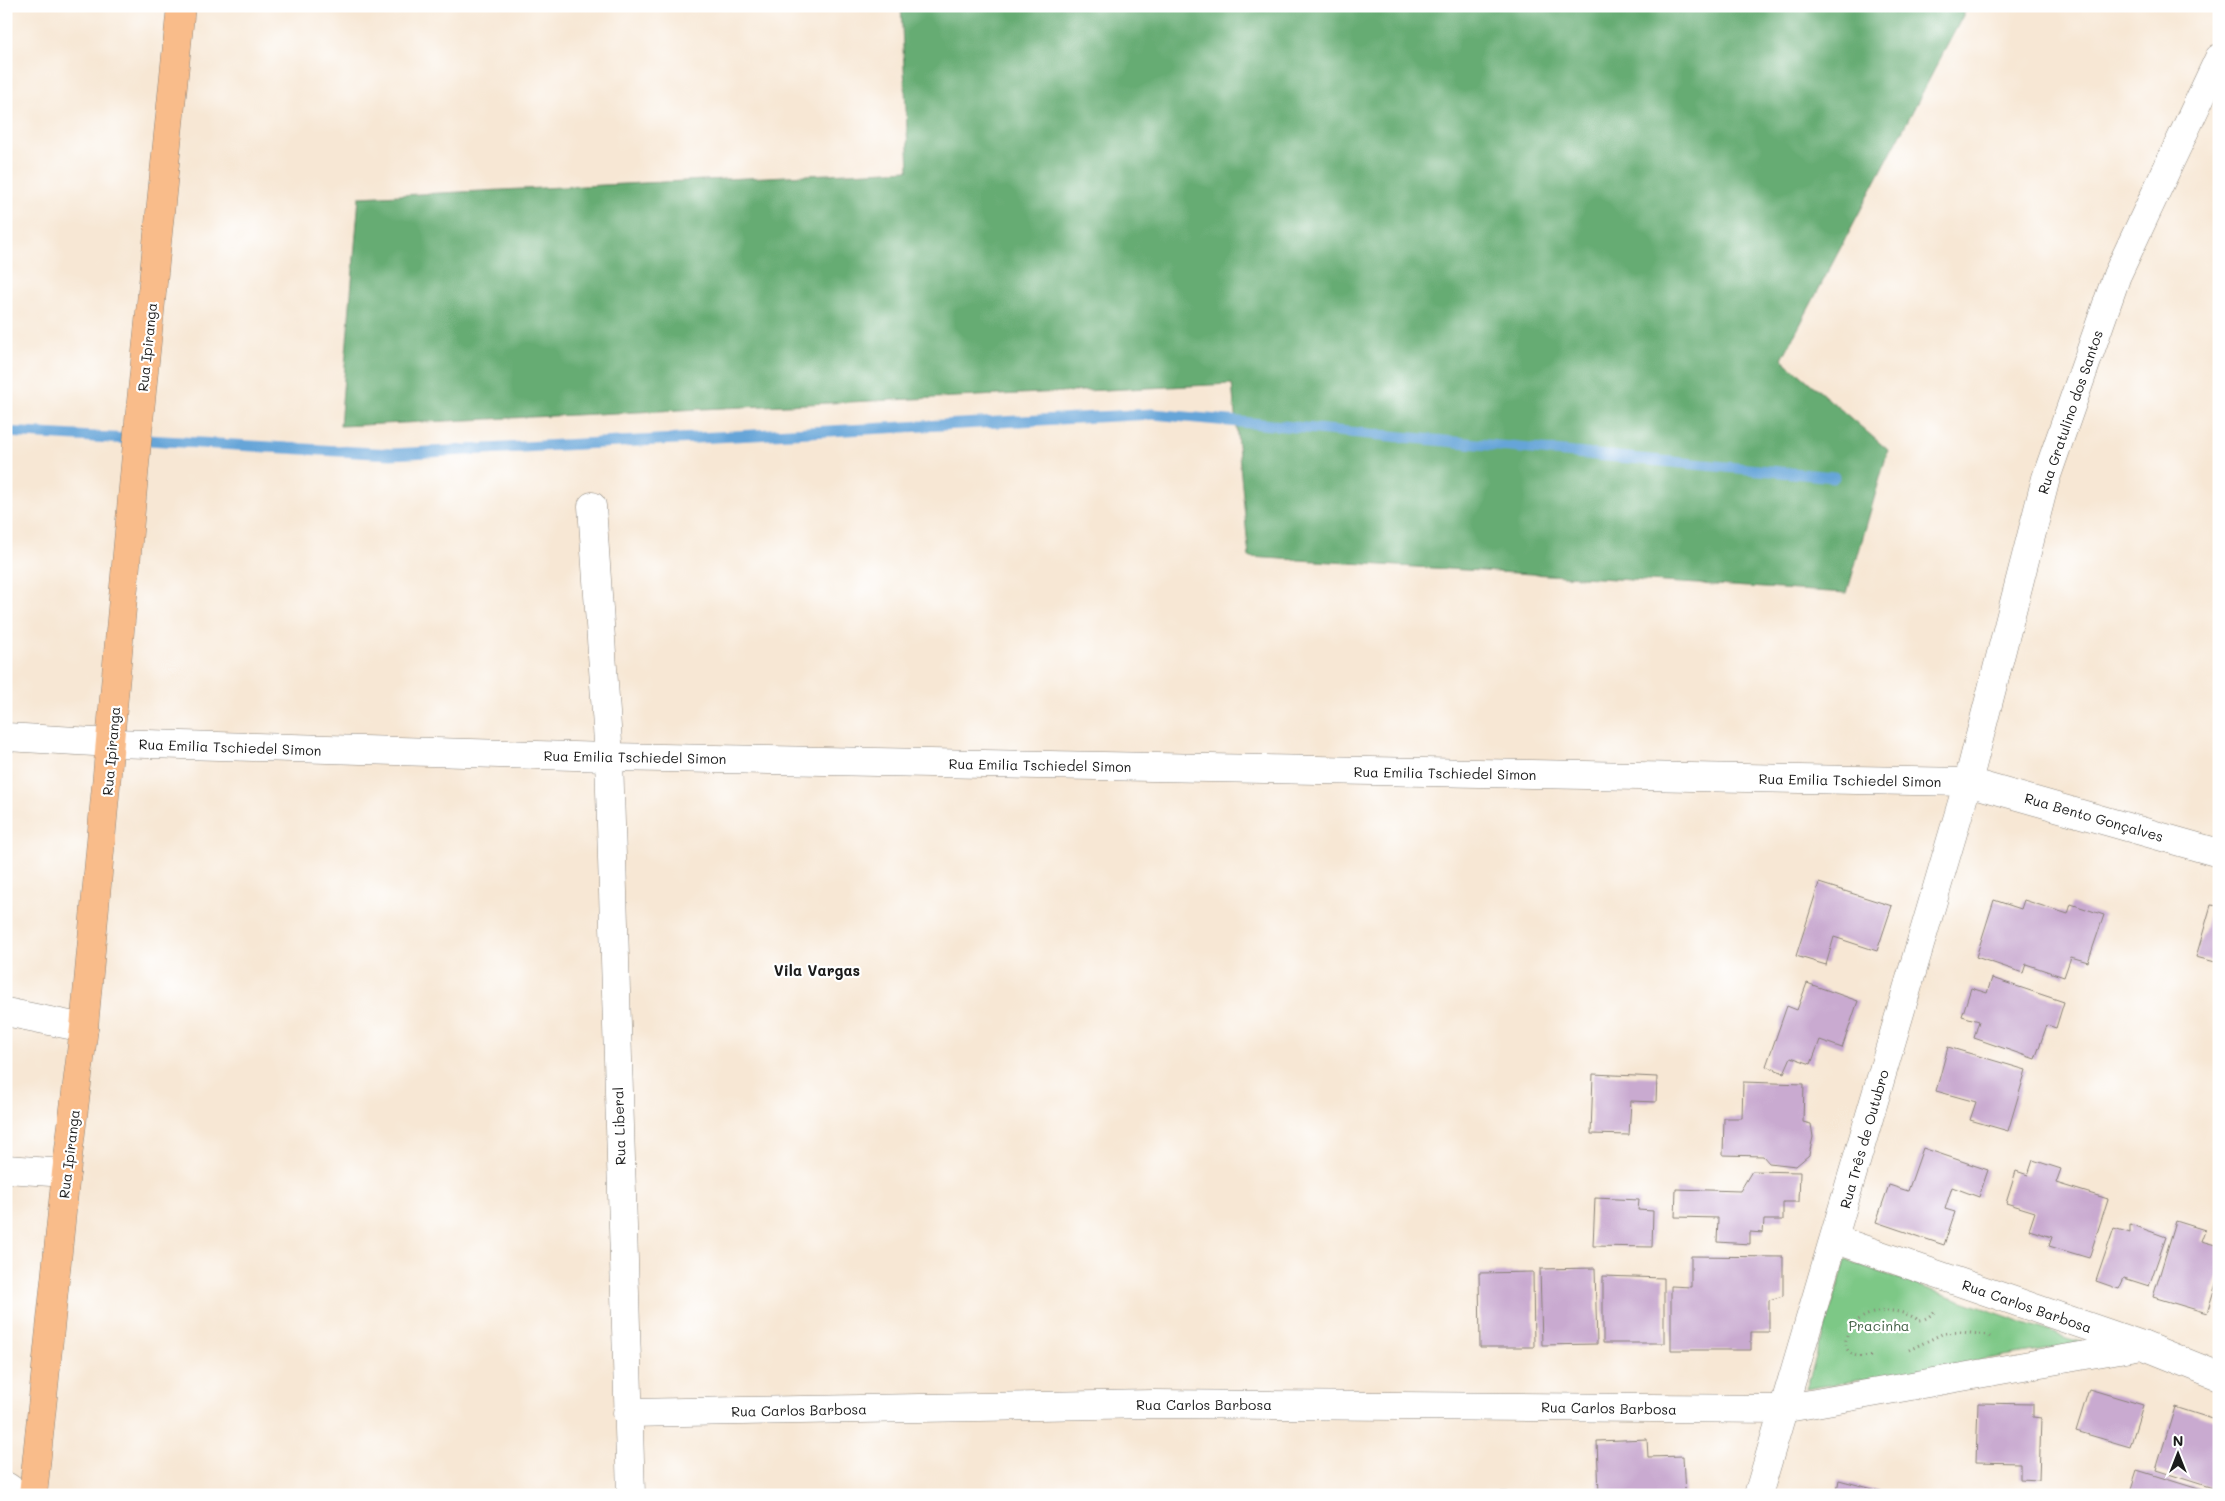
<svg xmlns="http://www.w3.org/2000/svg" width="2225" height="1501" font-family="Mali,sans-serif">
  <rect width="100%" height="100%" fill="#fff"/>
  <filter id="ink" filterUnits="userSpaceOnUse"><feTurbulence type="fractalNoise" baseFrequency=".02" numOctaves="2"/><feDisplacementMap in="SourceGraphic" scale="10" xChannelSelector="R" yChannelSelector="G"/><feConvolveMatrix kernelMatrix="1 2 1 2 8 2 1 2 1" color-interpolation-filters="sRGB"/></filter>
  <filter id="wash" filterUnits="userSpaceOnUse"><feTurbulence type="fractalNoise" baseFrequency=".0096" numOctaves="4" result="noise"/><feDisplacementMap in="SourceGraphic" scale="20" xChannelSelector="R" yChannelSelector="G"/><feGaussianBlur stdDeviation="1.12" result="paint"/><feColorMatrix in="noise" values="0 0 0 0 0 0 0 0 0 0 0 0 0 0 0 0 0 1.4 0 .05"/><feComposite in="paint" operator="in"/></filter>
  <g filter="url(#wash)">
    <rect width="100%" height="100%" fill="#f7e7d4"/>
    <!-- green -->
    <polygon fill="#7dc886" stroke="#4c7251" points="1846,1260 2082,1343 1806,1389"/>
    <!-- forest -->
    <polygon fill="#66ac73" stroke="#416448" points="901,6 1968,6 1782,359 1888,450 1847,593 1249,557 1232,384 340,426 359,197 909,170"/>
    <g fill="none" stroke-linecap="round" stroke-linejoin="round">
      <!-- stream -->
      <polyline stroke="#66a5d8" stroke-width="11" points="6,432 391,454 1153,414 1834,477"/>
    </g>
    <g id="blocks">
      <!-- building -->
      <g fill="#c9aad0">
        <polygon points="1819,883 1892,906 1877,951 1834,937 1826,965 1796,956"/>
        <polygon points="1994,900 2021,909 2024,900 2068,914 2071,904 2104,915 2088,962 2071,957 2064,977 2026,964 2023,973 1976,957"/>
        <polygon points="2211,905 2219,906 2219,963 2196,957"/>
        <polygon points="1992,978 2064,1002 2056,1028 2047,1025 2035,1059 1974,1038 1979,1021 1962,1016 1971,988 1987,993"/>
        <polygon points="1807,983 1858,1001 1842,1048 1820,1040 1811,1064 1791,1057 1784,1073 1766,1066 1787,1006 1797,1010"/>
        <polygon points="1948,1047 2026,1070 2008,1131 1970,1120 1976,1102 1936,1091"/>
        <polygon points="1593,1074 1657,1077 1656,1102 1631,1101 1629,1135 1591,1134"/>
        <polygon points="1743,1082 1804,1084 1803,1122 1811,1124 1813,1137 1809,1155 1796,1166 1769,1163 1763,1156 1723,1155 1724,1118 1742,1118"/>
        <polygon points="1923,1148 1988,1170 1979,1197 1952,1187 1945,1209 1955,1212 1944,1245 1876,1222 1889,1185 1908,1191"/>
        <polygon points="2033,1160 2061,1169 2056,1183 2108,1199 2089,1258 2049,1246 2052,1237 2029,1230 2035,1212 2006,1203 2016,1171 2028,1175"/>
        <polygon points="1752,1171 1800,1172 1799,1202 1783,1202 1783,1220 1764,1220 1763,1233 1750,1232 1750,1244 1717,1242 1718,1218 1675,1217 1676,1189 1740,1191"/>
        <polygon points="1595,1198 1639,1200 1638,1210 1653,1211 1652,1247 1593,1246"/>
        <polygon points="2176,1221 2205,1230 2201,1241 2219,1246 2219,1274 2207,1313 2153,1297"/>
        <polygon points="2130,1224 2166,1237 2149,1286 2124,1278 2119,1289 2096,1281 2114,1228 2130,1233"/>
        <polygon points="1691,1256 1783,1257 1783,1296 1769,1300 1769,1332 1751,1332 1751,1350 1671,1350 1671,1286 1691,1287"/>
        <polygon points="1595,1268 1597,1344 1542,1345 1540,1269"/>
        <polygon points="1533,1272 1534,1347 1480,1347 1479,1273"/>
        <polygon points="1603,1276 1664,1278 1664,1343 1603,1343"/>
        <polygon points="2089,1389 2143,1405 2130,1447 2076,1431"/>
        <polygon points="1978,1403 2033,1404 2033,1417 2041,1418 2039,1480 2020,1479 2020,1463 1976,1462"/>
        <polygon points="2175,1407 2219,1421 2219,1490 2156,1470"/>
        <polygon points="1647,1439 1648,1457 1683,1456 1685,1495 1599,1495 1597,1441"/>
        <polygon points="2137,1470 2215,1494 2215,1495 2129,1495"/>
        <polygon points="1839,1480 1892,1494 1892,1495 1836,1495"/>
        <polygon points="1482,1492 1507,1492 1509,1495 1482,1495"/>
      </g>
    </g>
  </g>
  <g filter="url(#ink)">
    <use href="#blocks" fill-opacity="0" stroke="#8a8278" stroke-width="1"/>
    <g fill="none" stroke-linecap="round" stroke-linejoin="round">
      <!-- minor casing -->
      <g stroke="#8a8278" stroke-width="29">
        <g id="minor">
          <polyline points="592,506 609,757 631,1495"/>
          <polyline points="6,737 112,743 609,757 1968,782 2219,853"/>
          <polyline points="6,1012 84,1028"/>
          <polyline points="6,1169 66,1173"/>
          <polyline points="1834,1239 2142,1345 2219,1376"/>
          <polyline points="627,1413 1153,1404 1782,1409 2142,1345"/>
          <polyline points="6,1486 19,1495"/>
          <polyline points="1758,1495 1968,782 2046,478 2117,275 2219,58"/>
        </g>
      </g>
      <!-- major casing -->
      <g stroke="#8a8278" stroke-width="29">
        <polyline id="major" points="33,1495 66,1173 84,1028 139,421 181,6"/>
      </g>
      <!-- path -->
      <g stroke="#8a8278" stroke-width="3" stroke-dasharray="1 4" stroke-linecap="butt">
        <polyline points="1909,1350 1944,1333 1962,1332 1987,1335 1990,1337"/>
        <path d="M1871,1356C1833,1362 1842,1323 1870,1314C1885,1309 1899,1310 1913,1317C1914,1317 1918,1320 1919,1320C1926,1320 1932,1314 1936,1310"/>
      </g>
      <!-- minor -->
      <use href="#minor" stroke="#fff" stroke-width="28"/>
      <!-- major -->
      <use href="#major" stroke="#f9bc8a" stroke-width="28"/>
    </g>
  </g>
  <g text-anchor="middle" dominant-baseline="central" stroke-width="4.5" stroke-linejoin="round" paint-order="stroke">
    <!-- street labels -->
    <g font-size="14" fill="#1c1c1c" stroke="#fff">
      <text transform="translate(147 347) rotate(-84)">Rua Ipiranga</text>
      <text transform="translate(2070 412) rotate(-71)">Rua Gratulino dos Santos</text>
      <text transform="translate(230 747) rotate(2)">Rua Emilia Tschiedel Simon</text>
      <text transform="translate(111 751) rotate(-85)">Rua Ipiranga</text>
      <text transform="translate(635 757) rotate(1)">Rua Emilia Tschiedel Simon</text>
      <text transform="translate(1040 765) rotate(1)">Rua Emilia Tschiedel Simon</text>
      <text transform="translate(1445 773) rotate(1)">Rua Emilia Tschiedel Simon</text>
      <text transform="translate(1850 780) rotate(1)">Rua Emilia Tschiedel Simon</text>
      <text transform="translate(2094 817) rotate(16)">Rua Bento Gonçalves</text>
      <text transform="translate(619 1126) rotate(-92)">Rua Liberal</text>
      <text transform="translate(1864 1139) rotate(-74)">Rua Três de Outubro</text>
      <text transform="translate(69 1154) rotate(-83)">Rua Ipiranga</text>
      <text transform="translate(2027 1306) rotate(19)">Rua Carlos Barbosa</text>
      <text x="1204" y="1404">Rua Carlos Barbosa</text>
      <text transform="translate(1609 1408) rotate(1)">Rua Carlos Barbosa</text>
      <text transform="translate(799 1410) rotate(-1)">Rua Carlos Barbosa</text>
    </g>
    <!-- park labels -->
    <g font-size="14" fill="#436146" stroke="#fff">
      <text x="1879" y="1325">Pracinha</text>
    </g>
    <!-- neighbourhood labels -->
    <g font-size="15" font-weight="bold" fill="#1c1c1c" stroke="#fff">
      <text x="817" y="970">Vila Vargas</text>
    </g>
  </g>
  <!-- margin -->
  <rect width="2225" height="1501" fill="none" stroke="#fff" stroke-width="25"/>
  <!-- north arrow -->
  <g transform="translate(2178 1454)" stroke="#ffffff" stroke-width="4" paint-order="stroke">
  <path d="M0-4L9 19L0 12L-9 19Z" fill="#1c1c1c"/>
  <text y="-8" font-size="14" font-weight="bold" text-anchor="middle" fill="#1c1c1c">N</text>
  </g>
</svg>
